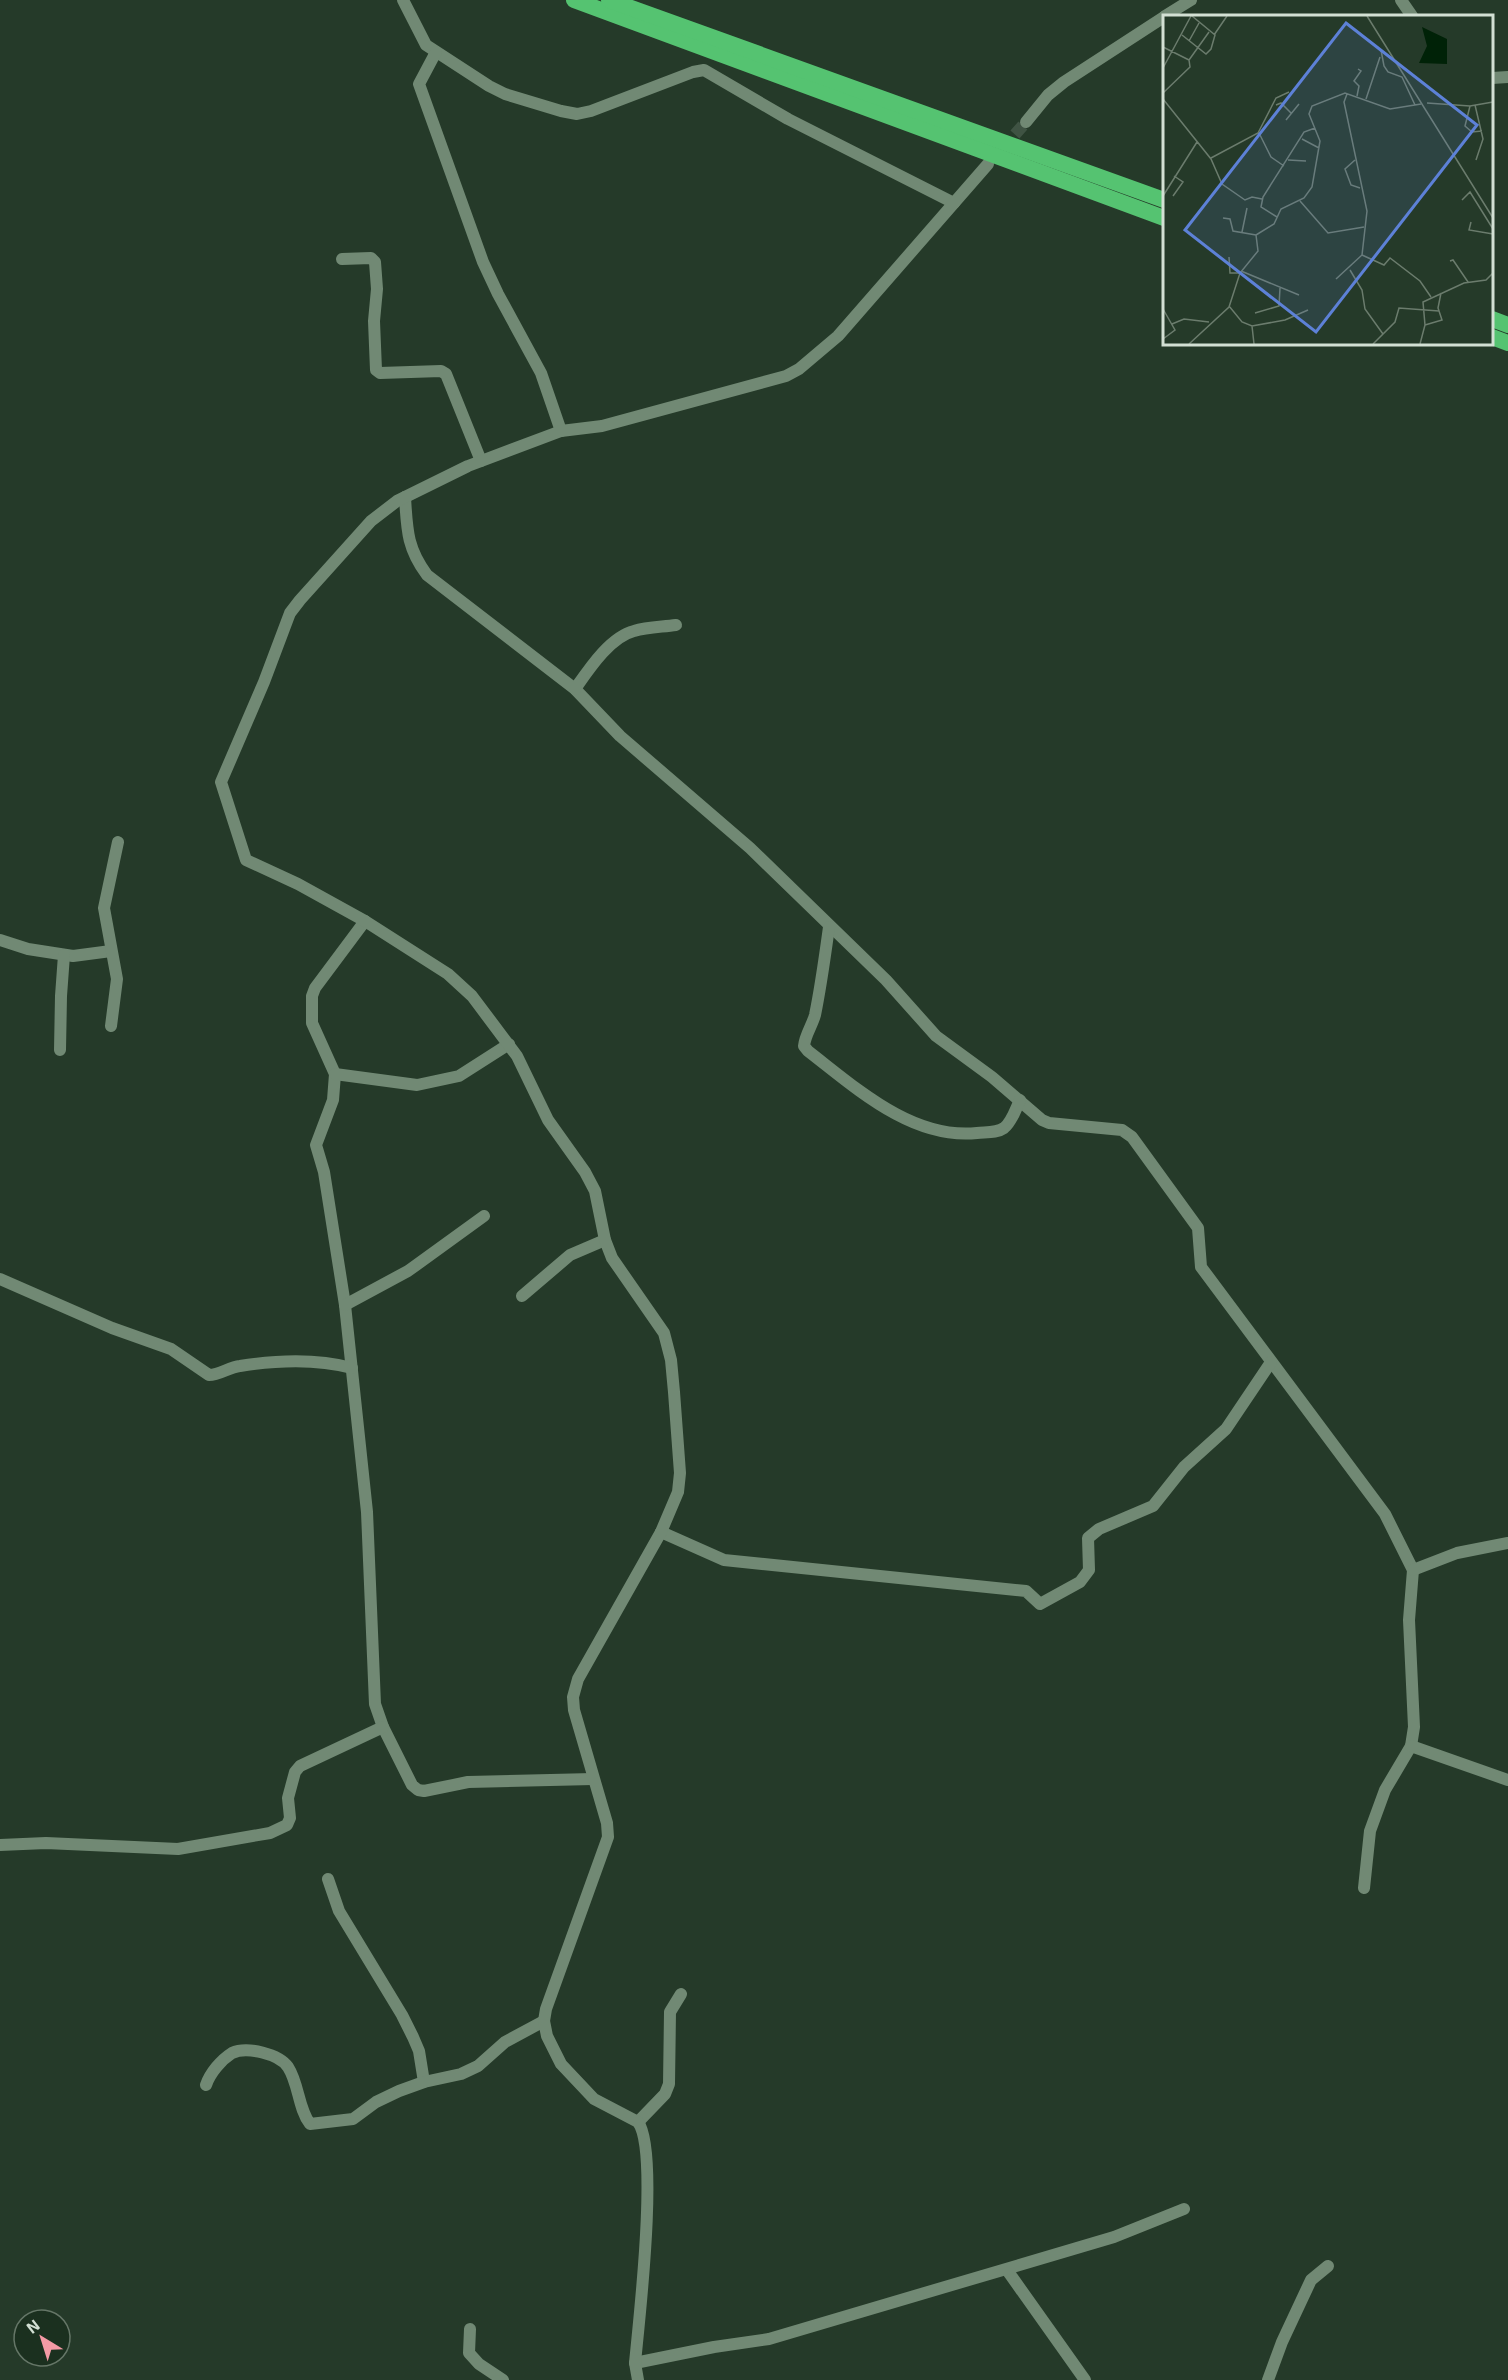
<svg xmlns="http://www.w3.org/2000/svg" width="1508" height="2380" font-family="'Exo 2',sans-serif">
  <rect width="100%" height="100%" fill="#253a29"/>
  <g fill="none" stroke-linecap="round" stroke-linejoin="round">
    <!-- minor-tunnel -->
    <polyline stroke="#3f5343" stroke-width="12" stroke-dasharray="12 6" stroke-linecap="butt" points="1003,148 1026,122"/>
    <!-- minor -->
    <g stroke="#718974" stroke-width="12">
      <polyline points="403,0 426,45 489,86 505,94 561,111 577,114 591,111 693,72 704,70 788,119 954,203"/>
      <polyline points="1401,0 1412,16"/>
      <polyline points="1165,16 1191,0"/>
      <polyline points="436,52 419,84 483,262 498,294 541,373 561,431"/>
      <polyline points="1492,78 1508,77"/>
      <polyline points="1026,122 1048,95 1064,82 1164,17"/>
      <polyline points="342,259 371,258 375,262 377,289 374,321 376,370 380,373 441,371 446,374 481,461"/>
      <path d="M405,497C407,530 407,548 427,575L575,689L620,736L750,848L886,980L936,1036L992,1077L1042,1120L1049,1123L1122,1130L1132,1137L1198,1228L1201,1267L1385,1514L1413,1570L1409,1620L1414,1727L1411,1746L1385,1790L1370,1831L1364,1888"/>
      <path d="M575,689C589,669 610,637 634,631C647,627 662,627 676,625"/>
      <polyline points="365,921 315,988 312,996 312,1023 335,1074 333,1100 316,1145 324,1172 345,1305 367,1512 375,1704 383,1727 412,1785 418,1790 424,1791 468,1782 593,1779"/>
      <path d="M829,927C825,956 821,986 815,1015C812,1026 805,1035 804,1046L808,1051C856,1088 912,1140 977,1133C986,1132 997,1133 1004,1128C1012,1122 1016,1108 1020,1100"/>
      <polyline points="0,940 28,949 73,956 111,951"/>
      <polyline points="111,1026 117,979 104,908 118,842"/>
      <polyline points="60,1050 61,996 64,955"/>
      <polyline points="335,1074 417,1085 459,1076 509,1044"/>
      <path d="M0,1279L112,1328L171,1349L209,1375C220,1375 229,1367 240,1366C277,1360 315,1358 352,1368"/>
      <polyline points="522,1296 570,1255 605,1240"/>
      <polyline points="345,1305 408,1271 484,1216"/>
      <polyline points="661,1532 724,1560 1026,1591 1040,1604 1080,1582 1089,1570 1088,1538 1099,1529 1153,1506 1184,1467 1226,1429 1271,1362"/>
      <polyline points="1413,1570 1457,1553 1508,1543"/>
      <polyline points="1411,1746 1508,1780"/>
      <polyline points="0,1845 46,1843 178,1849 270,1833 287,1825 290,1818 288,1798 295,1772 300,1766 383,1727"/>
      <polyline points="328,1879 339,1911 402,2015 413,2037 419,2051 424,2082"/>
      <path d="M206,2085C210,2073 221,2060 232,2053C247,2046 279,2054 288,2067C299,2084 298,2108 310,2124L353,2119L376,2102L399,2091L424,2082L461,2074L478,2066L505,2042L544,2021"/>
      <polyline points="638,2122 665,2094 669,2084 670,2012 681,1994"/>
      <polyline points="1007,2270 1085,2380"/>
      <polyline points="470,2329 469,2353 479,2364 503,2380"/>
      <polyline points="635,2363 714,2347 769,2339 1114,2237 1184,2209"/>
      <path d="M638,2380L635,2363C639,2320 659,2151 638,2122L594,2099L561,2064L547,2036L544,2021L546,2009L608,1837L607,1823L574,1710L573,1697L578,1679L661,1532L678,1492L680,1473L674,1392L671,1360L664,1333L612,1258L605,1240L595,1191L585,1172L548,1120L517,1056L472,996L448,974L365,921L298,884L246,860L221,782L264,682L290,613L300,600L371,521L397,501L468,466L561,431L602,426L786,376L799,369L838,336L988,164"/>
      <polyline points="1268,2380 1282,2342 1311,2280 1328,2266"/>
    </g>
    <!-- highway -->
    <g stroke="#55c371" stroke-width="16">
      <polyline points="574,0 1164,218"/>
      <polyline points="609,0 1164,200"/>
      <polyline points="1492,319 1508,325"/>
      <polyline points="1492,337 1508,343"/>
    </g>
  </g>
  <!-- overview -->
  <g transform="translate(1163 15)">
    <rect width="330" height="330" fill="#253a29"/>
    <path d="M259,12L284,24V49L256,48L264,31Z" fill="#002207"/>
    <path fill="none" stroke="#6b7c6d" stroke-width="1.5" d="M204,1L330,203M19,20L43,39L48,34L52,20L29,1M51,20L64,1M26,26L36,8M0,32L26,45M218,35L221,51L225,57L239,62L252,90M0,53L28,1M0,78L27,52L26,45L46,17M194,81L196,71L191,66L198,56L195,54M0,84L48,144L59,169L82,185L89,182L99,184M203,84L217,42M264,88L307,91L330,87M113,90L118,88L128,98M312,90L320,124L313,145M307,91L302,111L309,117L319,116M123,105L136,89M96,118L108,142L121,151M139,124L156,133M48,143L95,118L113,83L126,77M125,145L143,146M192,145L182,154L188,170L197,173M0,181L34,127M10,181L20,167L11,161M299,185L307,177L330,214M137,186L165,218L201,212M114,202L98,192L100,182L141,117L152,113M60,203L67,204L70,216L93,220M308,207L306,215L330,219M79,217L84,193M199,240L221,250L227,243L257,266L268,282M66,242L67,258H77M287,246L290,245L305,267M187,255L199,275L202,294L220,319M78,256L136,280M173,264L199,240L204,196L181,87L184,79M66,291L79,307L89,311L122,305L145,295M0,294L12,315L0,324M92,298L116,291L117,273M9,309L21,304L46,307M262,310L279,305L275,293L278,278M89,311L91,329M26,329L66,292L77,258L95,236L93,220L111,209L118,194L141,183L149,172L157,126L146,99L149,91L182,78L227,94L258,89M210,329L232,307L236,293L276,296M257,329L262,310L260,287L301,268L323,265L330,258"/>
    <path fill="#5d81d7" fill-opacity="0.15" stroke="#5d81d7" stroke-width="3" d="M183,8L314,110L153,317L22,215Z"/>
    <rect width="330" height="330" fill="none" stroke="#d3e0d4" stroke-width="3"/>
  </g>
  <!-- north arrow -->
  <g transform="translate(42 2338) rotate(322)"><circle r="28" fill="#1b301f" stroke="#657667" stroke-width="1.5"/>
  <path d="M0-4.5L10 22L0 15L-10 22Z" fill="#f49aa5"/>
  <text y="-9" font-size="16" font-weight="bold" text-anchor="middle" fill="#d3e0d4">N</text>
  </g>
</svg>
